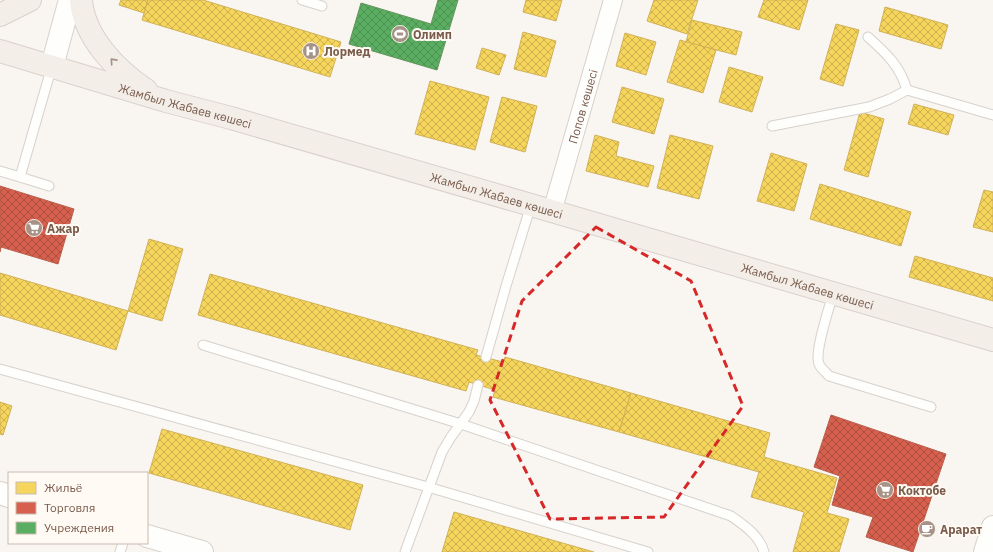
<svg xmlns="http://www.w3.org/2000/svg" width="993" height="552" font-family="'IBM Plex Sans',sans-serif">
  <defs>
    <pattern id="homes-cross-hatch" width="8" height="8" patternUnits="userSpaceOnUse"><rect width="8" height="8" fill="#f6d55c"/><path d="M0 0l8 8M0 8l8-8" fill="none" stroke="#ccb04e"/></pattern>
    <pattern id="shops-cross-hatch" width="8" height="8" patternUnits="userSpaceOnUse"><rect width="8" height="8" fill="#d6604d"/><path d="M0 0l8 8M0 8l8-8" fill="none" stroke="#aa4f40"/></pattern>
    <pattern id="public-cross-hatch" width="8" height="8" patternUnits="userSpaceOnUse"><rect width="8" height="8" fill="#5aae61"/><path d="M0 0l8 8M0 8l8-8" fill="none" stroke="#4f9152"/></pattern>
  </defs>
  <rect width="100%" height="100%" fill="#f9f5f0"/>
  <!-- homes -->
  <g fill="url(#homes-cross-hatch)" stroke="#d1b158">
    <polygon points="121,0 148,0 144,13 119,5"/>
    <polygon points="148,0 203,0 341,42 330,77 142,20"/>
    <polygon points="526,0 562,0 556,21 523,12"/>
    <polygon points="654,0 698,0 687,34 647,21"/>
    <polygon points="764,0 808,0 799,30 758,17"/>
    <polygon points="885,7 948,25 941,49 879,31"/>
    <polygon points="692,20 742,32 736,55 686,42"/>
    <polygon points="836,24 859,30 843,86 820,79"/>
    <polygon points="523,32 556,41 546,77 514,69"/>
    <polygon points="625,33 656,42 646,75 616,66"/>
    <polygon points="680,40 716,50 703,93 667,82"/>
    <polygon points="482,48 506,55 499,75 476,68"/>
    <polygon points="729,67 763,77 752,112 719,102"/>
    <polygon points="430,81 489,97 475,150 415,134"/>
    <polygon points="622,87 664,99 654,134 612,122"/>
    <polygon points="502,97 537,106 525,152 490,142"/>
    <polygon points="914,104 954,115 948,135 908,124"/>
    <polygon points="860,112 884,119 868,177 844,170"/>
    <polygon points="595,135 619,142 616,156 654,166 648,187 586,171"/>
    <polygon points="670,135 713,146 699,199 657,188"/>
    <polygon points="771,153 807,164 794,211 757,201"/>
    <polygon points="820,184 911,212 901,246 810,219"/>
    <polygon points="984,190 993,192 993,232 973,227"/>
    <polygon points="149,239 183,249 162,321 128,311"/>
    <polygon points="915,256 993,278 993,301 909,277"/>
    <polygon points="0,273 128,311 116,350 0,315"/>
    <polygon points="210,274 478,350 476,355 503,362 505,357 631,393 619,432 493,397 495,390 469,382 466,391 198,315"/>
    <polygon points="631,393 770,433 764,457 837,478 827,513 849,519 839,552 793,552 804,512 751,497 759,472 619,432"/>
    <polygon points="0,402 12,406 3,435 0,434"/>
    <polygon points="162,429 363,485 350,530 149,473"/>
    <polygon points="454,512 594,552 442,552"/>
  </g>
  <!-- shops -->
  <g fill="url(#shops-cross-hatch)" stroke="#ba5f4d">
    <polygon points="0,186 74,209 58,264 1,247 0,252"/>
    <polygon points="831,415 946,454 913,552 866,537 873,517 832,505 840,476 814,467"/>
  </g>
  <!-- public -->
  <polygon fill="url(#public-cross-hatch)" stroke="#64955b" points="438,0 458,0 437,70 349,44 361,3 431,24"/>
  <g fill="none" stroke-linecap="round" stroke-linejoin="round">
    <!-- lane casing -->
    <g stroke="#d7d1cb" stroke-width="11">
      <g id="lane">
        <polyline points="302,0 322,6"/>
        <polyline points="907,90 993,115"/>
        <path d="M772,126L869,107L890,99L907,90C900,66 887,54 868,37"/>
        <polyline points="0,171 20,177"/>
        <polyline points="49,186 20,177 52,66"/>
        <path d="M833,294C829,308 814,353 819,364C821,369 826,372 829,376L931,407"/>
        <path d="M203,345L461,424L731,516C744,525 760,536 764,552"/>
        <polyline points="486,357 506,286 531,205"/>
        <polyline points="0,369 428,487 648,552"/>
        <polyline points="120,552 123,543"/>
        <polyline points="405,552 442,452 451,437 469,412 474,401 478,385"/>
      </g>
    </g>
    <!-- street casing -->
    <g stroke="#d7d1cb" stroke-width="20">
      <g id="street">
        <path id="s1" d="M552,212L613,0"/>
      </g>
    </g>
    <!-- secondary casing -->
    <g stroke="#d9d2cb" stroke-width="24">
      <g id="secondary">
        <polyline points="52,66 70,0"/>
        <polyline points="0,493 9,496"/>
        <polyline points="147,536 202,552"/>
        <polyline points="985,552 993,527"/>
      </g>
    </g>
    <!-- primary casing -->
    <g stroke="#dad1cc" stroke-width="24">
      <g id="primary">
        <path d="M81,0C84,37 116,70 146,90"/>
        <polyline points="0,15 30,0"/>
        <path id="s2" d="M0,51L166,101L231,118L531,205L993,340"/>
      </g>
    </g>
    <!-- lane -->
    <use href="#lane" stroke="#fefefd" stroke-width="9"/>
    <!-- street -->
    <use href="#street" stroke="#fefefd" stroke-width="18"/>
    <!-- secondary -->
    <use href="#secondary" stroke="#fefefd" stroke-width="22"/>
    <!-- primary -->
    <use href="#primary" stroke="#f3eee8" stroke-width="22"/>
  </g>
  <!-- one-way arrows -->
  <defs><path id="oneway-chevron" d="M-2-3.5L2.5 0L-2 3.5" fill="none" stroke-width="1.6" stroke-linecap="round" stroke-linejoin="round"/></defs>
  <use stroke="#a48f83" href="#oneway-chevron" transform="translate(113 61) rotate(-132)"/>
  <!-- marked area -->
  <path fill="none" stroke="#d62828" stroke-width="3" stroke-dasharray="8 5" stroke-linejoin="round" d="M596,227L691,281L743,406L664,517L550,519L490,400L522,301Z"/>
  <!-- icons -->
  <defs>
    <g id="stadium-disc" transform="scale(0.9)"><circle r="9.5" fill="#a69286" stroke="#fffaf3"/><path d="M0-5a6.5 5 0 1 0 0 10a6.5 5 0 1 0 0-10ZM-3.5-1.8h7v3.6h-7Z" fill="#fff"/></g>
    <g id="hospital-disc" transform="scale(0.9)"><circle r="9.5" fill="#a69286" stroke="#fffaf3"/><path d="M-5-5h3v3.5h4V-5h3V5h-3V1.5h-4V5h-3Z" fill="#fff"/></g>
    <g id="supermarket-disc" transform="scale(0.9)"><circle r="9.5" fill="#a69286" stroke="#fffaf3"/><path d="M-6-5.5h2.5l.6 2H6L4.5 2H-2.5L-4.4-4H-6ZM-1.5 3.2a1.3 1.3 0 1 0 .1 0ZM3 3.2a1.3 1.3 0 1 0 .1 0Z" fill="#fff"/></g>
    <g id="cafe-disc" transform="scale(0.9)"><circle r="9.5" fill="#a69286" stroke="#fffaf3"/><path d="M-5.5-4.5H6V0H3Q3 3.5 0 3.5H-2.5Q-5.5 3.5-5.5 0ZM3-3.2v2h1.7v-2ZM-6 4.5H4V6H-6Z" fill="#fff"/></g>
  </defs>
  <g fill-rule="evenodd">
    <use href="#stadium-disc" x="400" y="34"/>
    <use href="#hospital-disc" x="311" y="51"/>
    <use href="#supermarket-disc" x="34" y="228"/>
    <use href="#supermarket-disc" x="885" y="490"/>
    <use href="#cafe-disc" x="927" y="529"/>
  </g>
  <g text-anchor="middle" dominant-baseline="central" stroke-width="4" stroke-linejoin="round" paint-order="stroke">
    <!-- poi labels -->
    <g font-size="12" font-weight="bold" fill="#7a5c4d" stroke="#fffaf3" text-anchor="start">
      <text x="413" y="34">Олимп</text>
      <text x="324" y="51">Лормед</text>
      <text x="47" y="228">Ажар</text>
      <text x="898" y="490">Коктобе</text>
      <text x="940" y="529">Арарат</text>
    </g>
    <!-- street labels -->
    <g font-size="12" fill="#7a5c4d" stroke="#fffaf3">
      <text stroke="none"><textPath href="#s2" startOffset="193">Жамбыл Жабаев көшесі</textPath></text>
      <text stroke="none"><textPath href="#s1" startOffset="110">Попов көшесі</textPath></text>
      <text stroke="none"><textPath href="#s2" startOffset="517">Жамбыл Жабаев көшесі</textPath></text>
      <text stroke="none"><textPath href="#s2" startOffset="841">Жамбыл Жабаев көшесі</textPath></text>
    </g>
  </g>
  <!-- legend -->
  <rect x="8" y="472" width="140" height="72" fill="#fffaf3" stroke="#cabbb1"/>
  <rect x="16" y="482" width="20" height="12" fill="#f6d55c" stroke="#cabbb1"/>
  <text x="44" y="492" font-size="12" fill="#7a5c4d">Жильё</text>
  <rect x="16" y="502" width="20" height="12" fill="#d6604d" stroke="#cabbb1"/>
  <text x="44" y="512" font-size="12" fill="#7a5c4d">Торговля</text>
  <rect x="16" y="522" width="20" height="12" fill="#5aae61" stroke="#cabbb1"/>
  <text x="44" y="532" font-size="12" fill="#7a5c4d">Учреждения</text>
</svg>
